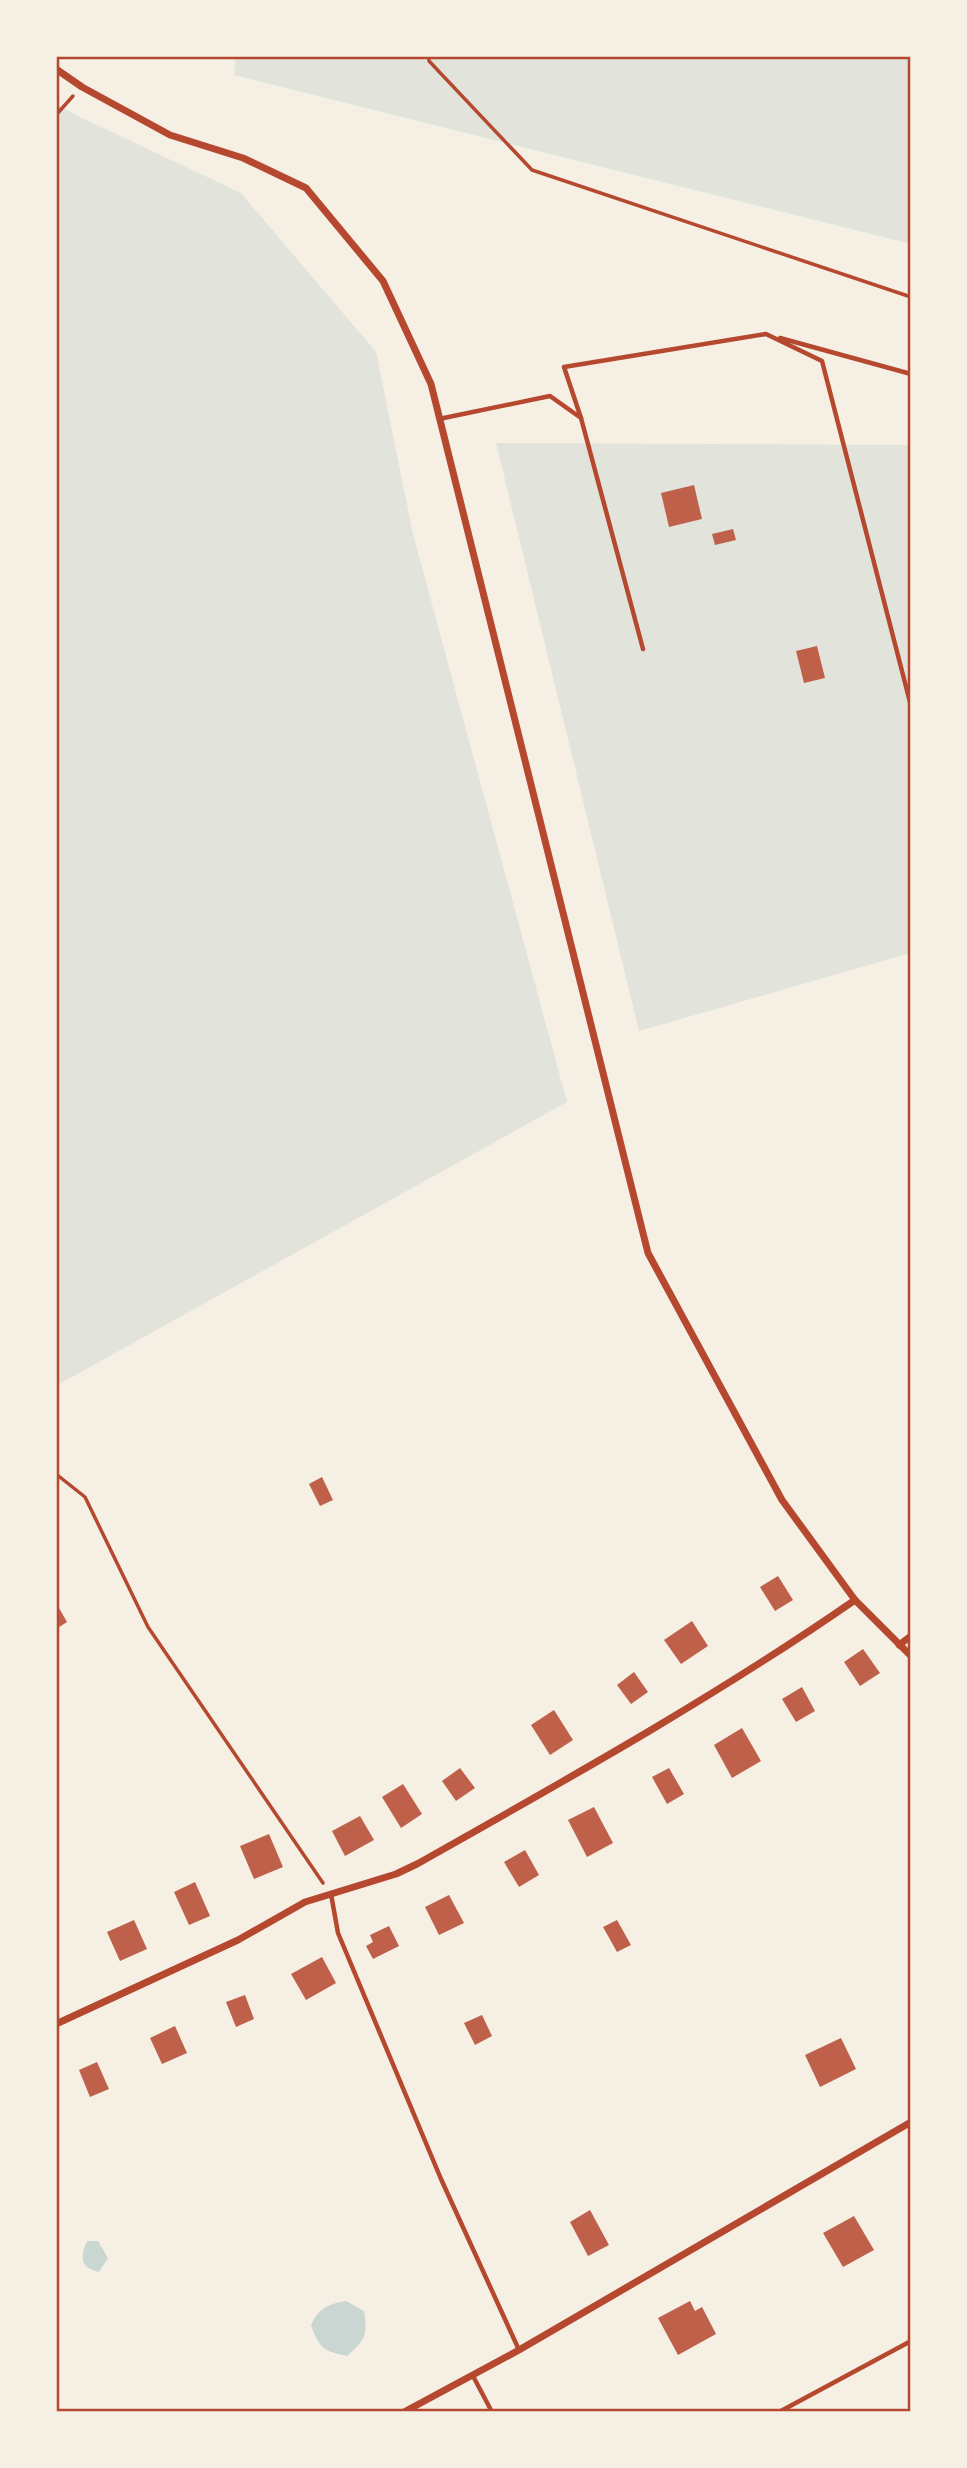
<svg xmlns="http://www.w3.org/2000/svg" width="967" height="2468" font-family="Barlow,sans-serif">
  <rect width="100%" height="100%" fill="#f6efe4"/>
  <!-- green -->
  <g fill="#e2e4dc">
    <polygon points="236,56 911,56 911,244 234,75"/>
    <polygon points="56,104 78,116 241,193 376,352 413,534 567,1102 56,1386"/>
    <polygon points="496,443 911,445 911,953 639,1031"/>
  </g>
  <!-- water -->
  <g fill="#c9d6d2">
    <path d="M87,2241H98L108,2258L99,2272C80,2267 80,2258 87,2241Z"/>
    <path d="M346,2301L364,2311C368,2335 365,2340 347,2356C323,2351 319,2348 311,2325C319,2308 328,2304 346,2301Z"/>
  </g>
  <!-- building -->
  <g fill="#bf614a">
    <polygon points="694,485 702,519 669,527 661,493"/>
    <polygon points="733,529 736,540 715,545 712,534"/>
    <polygon points="817,646 825,678 804,683 796,651"/>
    <polygon points="322,1477 333,1500 320,1506 309,1484"/>
    <polygon points="778,1576 793,1600 775,1611 760,1587"/>
    <polygon points="56,1603 67,1622 56,1629"/>
    <polygon points="692,1621 708,1646 681,1664 664,1640"/>
    <polygon points="863,1649 880,1673 860,1686 844,1662"/>
    <polygon points="634,1672 648,1692 631,1704 617,1685"/>
    <polygon points="802,1687 815,1711 796,1722 782,1699"/>
    <polygon points="554,1710 573,1740 550,1755 531,1725"/>
    <polygon points="742,1728 761,1761 732,1778 714,1745"/>
    <polygon points="460,1768 475,1788 456,1801 442,1781"/>
    <polygon points="669,1768 684,1794 667,1804 652,1777"/>
    <polygon points="403,1784 422,1814 401,1828 382,1797"/>
    <polygon points="594,1807 613,1843 587,1857 568,1820"/>
    <polygon points="360,1816 374,1840 345,1856 332,1831"/>
    <polygon points="269,1834 283,1867 254,1879 240,1846"/>
    <polygon points="525,1850 539,1875 519,1887 504,1862"/>
    <polygon points="195,1882 210,1916 189,1925 174,1892"/>
    <polygon points="449,1895 464,1923 439,1935 425,1907"/>
    <polygon points="134,1920 147,1949 120,1961 107,1932"/>
    <polygon points="617,1920 631,1945 617,1952 603,1927"/>
    <polygon points="389,1926 399,1946 373,1959 366,1946 373,1942 370,1935"/>
    <polygon points="322,1957 336,1983 306,2000 291,1974"/>
    <polygon points="245,1995 254,2019 236,2027 226,2002"/>
    <polygon points="482,2015 492,2036 475,2045 464,2023"/>
    <polygon points="175,2026 187,2053 162,2064 150,2038"/>
    <polygon points="841,2038 856,2069 820,2087 805,2055"/>
    <polygon points="97,2062 109,2089 90,2097 79,2070"/>
    <polygon points="590,2210 609,2245 588,2256 570,2222"/>
    <polygon points="854,2216 874,2250 843,2267 823,2233"/>
    <polygon points="690,2301 695,2311 702,2307 716,2334 678,2355 658,2318"/>
  </g>
  <g fill="none" stroke-linecap="round" stroke-linejoin="round">
    <!-- path -->
    <g stroke="#b5482f" stroke-width="3.5">
      <polyline points="429,56 429,61 532,170 911,297"/>
      <polyline points="56,115 73,96"/>
      <polyline points="56,1474 85,1497 148,1627 323,1883"/>
    </g>
    <!-- service -->
    <g stroke="#b5482f" stroke-width="4.5">
      <polyline points="780,338 911,374"/>
      <polyline points="581,418 564,367 766,334 822,361 911,706"/>
      <polyline points="439,419 550,396 581,418 643,649"/>
      <polyline points="331,1894 338,1933 441,2179 519,2350"/>
      <polyline points="473,2376 492,2412"/>
      <polyline points="779,2412 911,2341"/>
    </g>
    <!-- minor -->
    <g stroke="#b5482f" stroke-width="7">
      <polyline points="56,69 82,87 170,135 243,158 306,188 383,281 431,384 648,1253 782,1500 855,1600 911,1656"/>
      <polyline points="899,1645 911,1636"/>
      <path d="M56,2024L238,1940L305,1902L396,1874L417,1864C566,1780 715,1697 855,1600"/>
      <polyline points="404,2412 519,2350 911,2122"/>
    </g>
  </g>
  <!-- border -->
  <rect width="967" height="2468" fill="none" stroke="#f6efe4" stroke-width="116"/>
  <rect x="58" y="58" width="851" height="2352" fill="none" stroke="#b5482f" stroke-width="2.5"/>
</svg>
